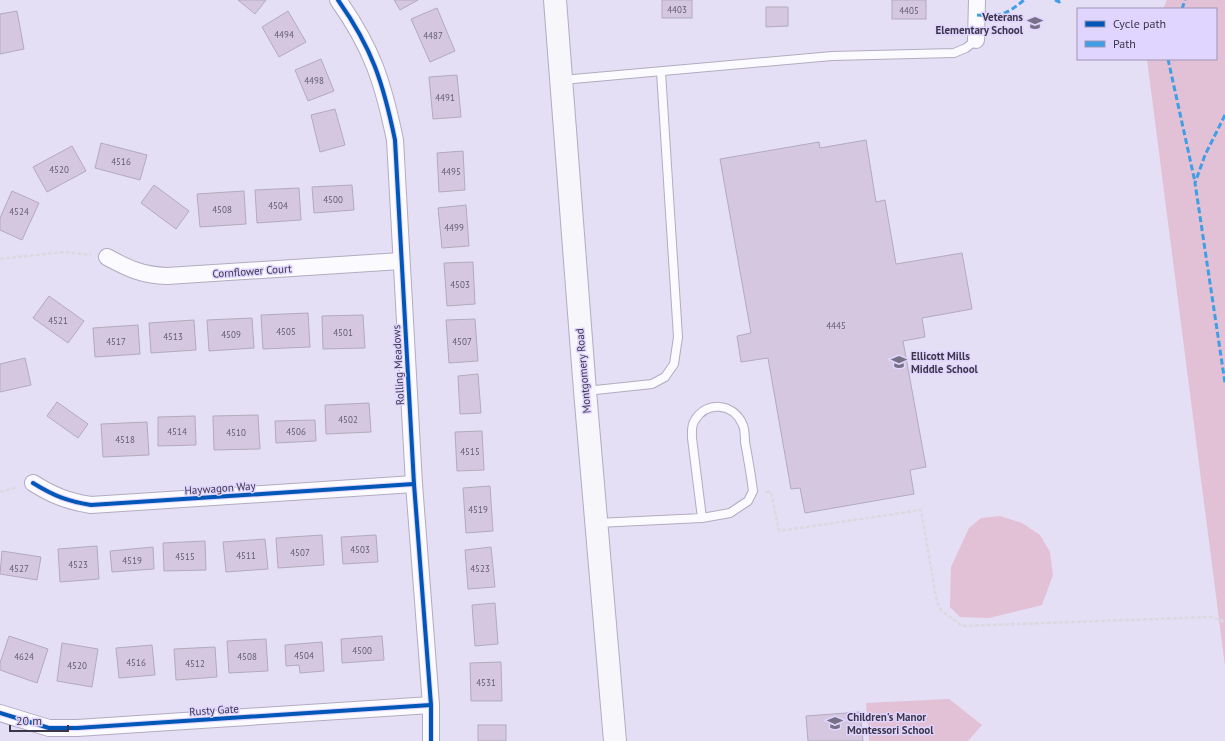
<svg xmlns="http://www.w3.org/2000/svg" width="1225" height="741" font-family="'PT Sans',sans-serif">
  <rect width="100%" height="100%" fill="#e5dff5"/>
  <!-- green -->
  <g fill="#e2c0d5">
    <polygon points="1167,0 1225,0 1225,666 1147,59 1216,59 1216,9 1163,9"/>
    <polygon points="1000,516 1022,523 1040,535 1050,552 1053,575 1042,605 989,618 960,617 950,607 951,567 969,528 981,518"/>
    <polygon points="949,699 982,725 968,741 869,741 866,703"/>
  </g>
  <!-- building -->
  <g fill="#d4c7df" stroke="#b3abbc">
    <polygon points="238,0 266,0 255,14"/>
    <polygon points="394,0 418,0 400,10"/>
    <rect x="662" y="0" width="30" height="18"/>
    <rect x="892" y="0" width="34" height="19"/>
    <polygon points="766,7 788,7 788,26 766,27"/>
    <polygon points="437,8 455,51 430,62 411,19"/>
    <polygon points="17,11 24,49 0,54 0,14"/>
    <polygon points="288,11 306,42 279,57 262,27"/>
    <polygon points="321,59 334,91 308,101 295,70"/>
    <polygon points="457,75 461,117 433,119 429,77"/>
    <polygon points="335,109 345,145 320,152 311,115"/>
    <polygon points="866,140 876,202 885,200 896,264 962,253 972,309 922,318 925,337 903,341 926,467 910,470 914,494 805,513 800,488 791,489 768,358 741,362 737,336 751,333 720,159 819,142 820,148"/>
    <polygon points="101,143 147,155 140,180 95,168"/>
    <polygon points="72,146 86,171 47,192 33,167"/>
    <polygon points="463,151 465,190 439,192 437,153"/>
    <polygon points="154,185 189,211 176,229 141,203"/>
    <polygon points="352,185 354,210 314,213 312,187"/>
    <polygon points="299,188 301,220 257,223 255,190"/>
    <polygon points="12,191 39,203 22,240 0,230 0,218"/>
    <polygon points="244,191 246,224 200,227 197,194"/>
    <polygon points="466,205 469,246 442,248 438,208"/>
    <polygon points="473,262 475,304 447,306 444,263"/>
    <polygon points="49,296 84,321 68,343 33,318"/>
    <polygon points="308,313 310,347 263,349 261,315"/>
    <polygon points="363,315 365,348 323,349 322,316"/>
    <polygon points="252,318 254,348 209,351 207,320"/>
    <polygon points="475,319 478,361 449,363 446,320"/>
    <polygon points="194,320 196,350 151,353 149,323"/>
    <polygon points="138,325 140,354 95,357 93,328"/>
    <polygon points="25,358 31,385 0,392 0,364"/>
    <polygon points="478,374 481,413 460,414 458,376"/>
    <polygon points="57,402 88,424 78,438 47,416"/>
    <polygon points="369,403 371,432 326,434 325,405"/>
    <polygon points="258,415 260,449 214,450 213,416"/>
    <polygon points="195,416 196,445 158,446 158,417"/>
    <polygon points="315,420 316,441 276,443 275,421"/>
    <polygon points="147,422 149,455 103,457 101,424"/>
    <polygon points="482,431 484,470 457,471 455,432"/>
    <polygon points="490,486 493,531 466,533 463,488"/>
    <polygon points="322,535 324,565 278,568 276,538"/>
    <polygon points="376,535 378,562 343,564 341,537"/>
    <polygon points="265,539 268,569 226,572 223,542"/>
    <polygon points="205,541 206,570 164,571 163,543"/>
    <polygon points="97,546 99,579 60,582 58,549"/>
    <polygon points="153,547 154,569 112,572 110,551"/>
    <polygon points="491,547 495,587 468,589 465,550"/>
    <polygon points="2,551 41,557 37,580 0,574"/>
    <polygon points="495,603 498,644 475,646 472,605"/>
    <polygon points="9,636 48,649 37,683 0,670 0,663"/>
    <polygon points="382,636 384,660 342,663 341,639"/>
    <polygon points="266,639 268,671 229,673 227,641"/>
    <polygon points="322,642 324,671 300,673 299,665 286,666 285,645"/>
    <polygon points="62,643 98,649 92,687 57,681"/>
    <polygon points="152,645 155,675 119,678 116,648"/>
    <polygon points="215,647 217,677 176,680 174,649"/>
    <polygon points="501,662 502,701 471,701 470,663"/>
    <polygon points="860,712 863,741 808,741 806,716"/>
    <rect x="478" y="725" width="28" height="16"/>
  </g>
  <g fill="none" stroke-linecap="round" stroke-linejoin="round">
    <!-- service casing -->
    <g stroke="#b2acc0" stroke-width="10">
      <g id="service">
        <polyline points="562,80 832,56 954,53 966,48 976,40"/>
        <polyline points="586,391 652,384 665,377 674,364 678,337 661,72"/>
        <path d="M597,523L702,518L730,513L748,501L753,491C751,475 748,458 745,442C745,436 745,428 742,423C733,404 707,400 695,420C691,425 692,432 692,438L702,518"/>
      </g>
    </g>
    <!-- minor casing -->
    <g stroke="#b2acc0" stroke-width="18">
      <g id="minor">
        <path d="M338,0C372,48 383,82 395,140L414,484L431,705V741"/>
        <polyline points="976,40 977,0"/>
        <path d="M107,257C129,269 142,275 167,276L401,261"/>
        <path d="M33,483C54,496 67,501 91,505L414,484"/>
        <polyline points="0,713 49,728 77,728 431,705"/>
      </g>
    </g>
    <!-- secondary casing -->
    <g stroke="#b2acc0" stroke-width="24">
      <polyline id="secondary" points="555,0 585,391 615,741"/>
    </g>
    <!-- path -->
    <g stroke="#dbd9e0" stroke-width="2.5" stroke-dasharray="4 2" stroke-linecap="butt">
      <polyline points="0,259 64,252 91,255"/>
      <polyline points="0,492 17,487"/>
      <polyline points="766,492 771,492 779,531 921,510 937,602 941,610 962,626 1211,617 1221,620 1225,624"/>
    </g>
    <!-- service -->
    <use href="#service" stroke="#fbfafe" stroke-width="8"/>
    <!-- minor -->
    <use href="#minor" stroke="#fbfafe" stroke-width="16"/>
    <!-- secondary -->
    <use href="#secondary" stroke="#f7f6fb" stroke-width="22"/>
    <!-- quiet -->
    <g stroke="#3f9ee4" stroke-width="3" stroke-dasharray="6 3" stroke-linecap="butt">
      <polyline points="1055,0 1059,2 1062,0"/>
      <polyline points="1182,9 1185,0"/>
      <path d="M977,15C1000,17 1006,15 1024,0"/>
      <polyline points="1168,59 1195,182"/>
      <polyline points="1225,115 1205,155 1195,183 1225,383"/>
    </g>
    <!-- cycleway casing -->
    <g stroke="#e0d5ff" stroke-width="6">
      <g id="cycleway">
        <path d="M338,0C372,48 383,82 395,140L414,484L431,705V741"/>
        <path d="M33,483C54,496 67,501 91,505L414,484"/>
        <polyline points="0,713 49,728 77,728 431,705"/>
      </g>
    </g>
    <!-- cycleway -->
    <use href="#cycleway" stroke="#0057b8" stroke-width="4"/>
  </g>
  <!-- icons -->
  <defs>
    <g id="school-bare" transform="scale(1.2)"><path d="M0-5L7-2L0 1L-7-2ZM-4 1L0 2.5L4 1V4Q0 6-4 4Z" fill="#767186" stroke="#e0d5ff" stroke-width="2.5" paint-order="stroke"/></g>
  </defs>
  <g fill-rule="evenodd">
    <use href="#school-bare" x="1035" y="23"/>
    <use href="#school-bare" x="899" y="362"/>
    <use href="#school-bare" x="835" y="723"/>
  </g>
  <g text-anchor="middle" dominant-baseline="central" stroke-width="3" stroke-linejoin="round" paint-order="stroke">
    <!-- number labels -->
    <g font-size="9" fill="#635c71">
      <text x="677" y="9">4403</text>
      <text x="909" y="10">4405</text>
      <text x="284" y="34">4494</text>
      <text x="433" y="35">4487</text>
      <text x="314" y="80">4498</text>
      <text x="445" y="97">4491</text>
      <text x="121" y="161">4516</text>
      <text x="59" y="169">4520</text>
      <text x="451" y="171">4495</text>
      <text x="333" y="199">4500</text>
      <text x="278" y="205">4504</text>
      <text x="222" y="209">4508</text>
      <text x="19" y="211">4524</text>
      <text x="454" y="227">4499</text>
      <text x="460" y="284">4503</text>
      <text x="58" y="320">4521</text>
      <text x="836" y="325">4445</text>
      <text x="286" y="331">4505</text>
      <text x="343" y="332">4501</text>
      <text x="231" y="334">4509</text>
      <text x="173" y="336">4513</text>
      <text x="116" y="341">4517</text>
      <text x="462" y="341">4507</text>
      <text x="348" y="419">4502</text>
      <text x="177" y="431">4514</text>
      <text x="296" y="431">4506</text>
      <text x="236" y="432">4510</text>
      <text x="125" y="439">4518</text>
      <text x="470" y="451">4515</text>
      <text x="478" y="509">4519</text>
      <text x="360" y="549">4503</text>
      <text x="300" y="552">4507</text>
      <text x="246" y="555">4511</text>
      <text x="185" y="556">4515</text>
      <text x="132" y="560">4519</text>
      <text x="78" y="564">4523</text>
      <text x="19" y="568">4527</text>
      <text x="480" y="568">4523</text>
      <text x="362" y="650">4500</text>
      <text x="304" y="655">4504</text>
      <text x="24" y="656">4624</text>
      <text x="247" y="656">4508</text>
      <text x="136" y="662">4516</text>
      <text x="195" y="663">4512</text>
      <text x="77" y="665">4520</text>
      <text x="486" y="682">4531</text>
    </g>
    <!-- poi labels -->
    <g font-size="11" font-weight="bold" fill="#3b364a" stroke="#e0d5ff" text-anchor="start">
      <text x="1023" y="17" text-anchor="end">Veterans<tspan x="1023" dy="13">Elementary School</tspan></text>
      <text x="911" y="356">Ellicott Mills<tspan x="911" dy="13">Middle School</tspan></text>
      <text x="847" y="717">Children's Manor<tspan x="847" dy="13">Montessori School</tspan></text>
    </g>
    <!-- street labels -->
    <g font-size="11" fill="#3b364a" stroke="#e0d5ff">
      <text transform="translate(252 271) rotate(-4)">Cornflower Court</text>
      <text transform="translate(398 365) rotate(-93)">Rolling Meadows</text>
      <text transform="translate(583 371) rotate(-95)">Montgomery Road</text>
      <text transform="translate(220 488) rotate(-4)">Haywagon Way</text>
      <text transform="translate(214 710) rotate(-4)">Rusty Gate</text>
    </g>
  </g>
  <!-- legend -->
  <rect x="1077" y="8" width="140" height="52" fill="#e0d5ff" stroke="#9e95b7"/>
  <rect x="1085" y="21" width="20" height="6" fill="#0057b8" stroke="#9e95b7"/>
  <text x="1113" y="28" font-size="12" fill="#3b364a">Cycle path</text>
  <rect x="1085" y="41" width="20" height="6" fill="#3f9ee4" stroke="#9e95b7"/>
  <text x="1113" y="48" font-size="12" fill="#3b364a">Path</text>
  <!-- scale -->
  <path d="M10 725v6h58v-6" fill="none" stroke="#3b364a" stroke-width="2"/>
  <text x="16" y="725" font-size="12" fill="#3b364a" stroke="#e0d5ff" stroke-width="3" paint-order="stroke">20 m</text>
</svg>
